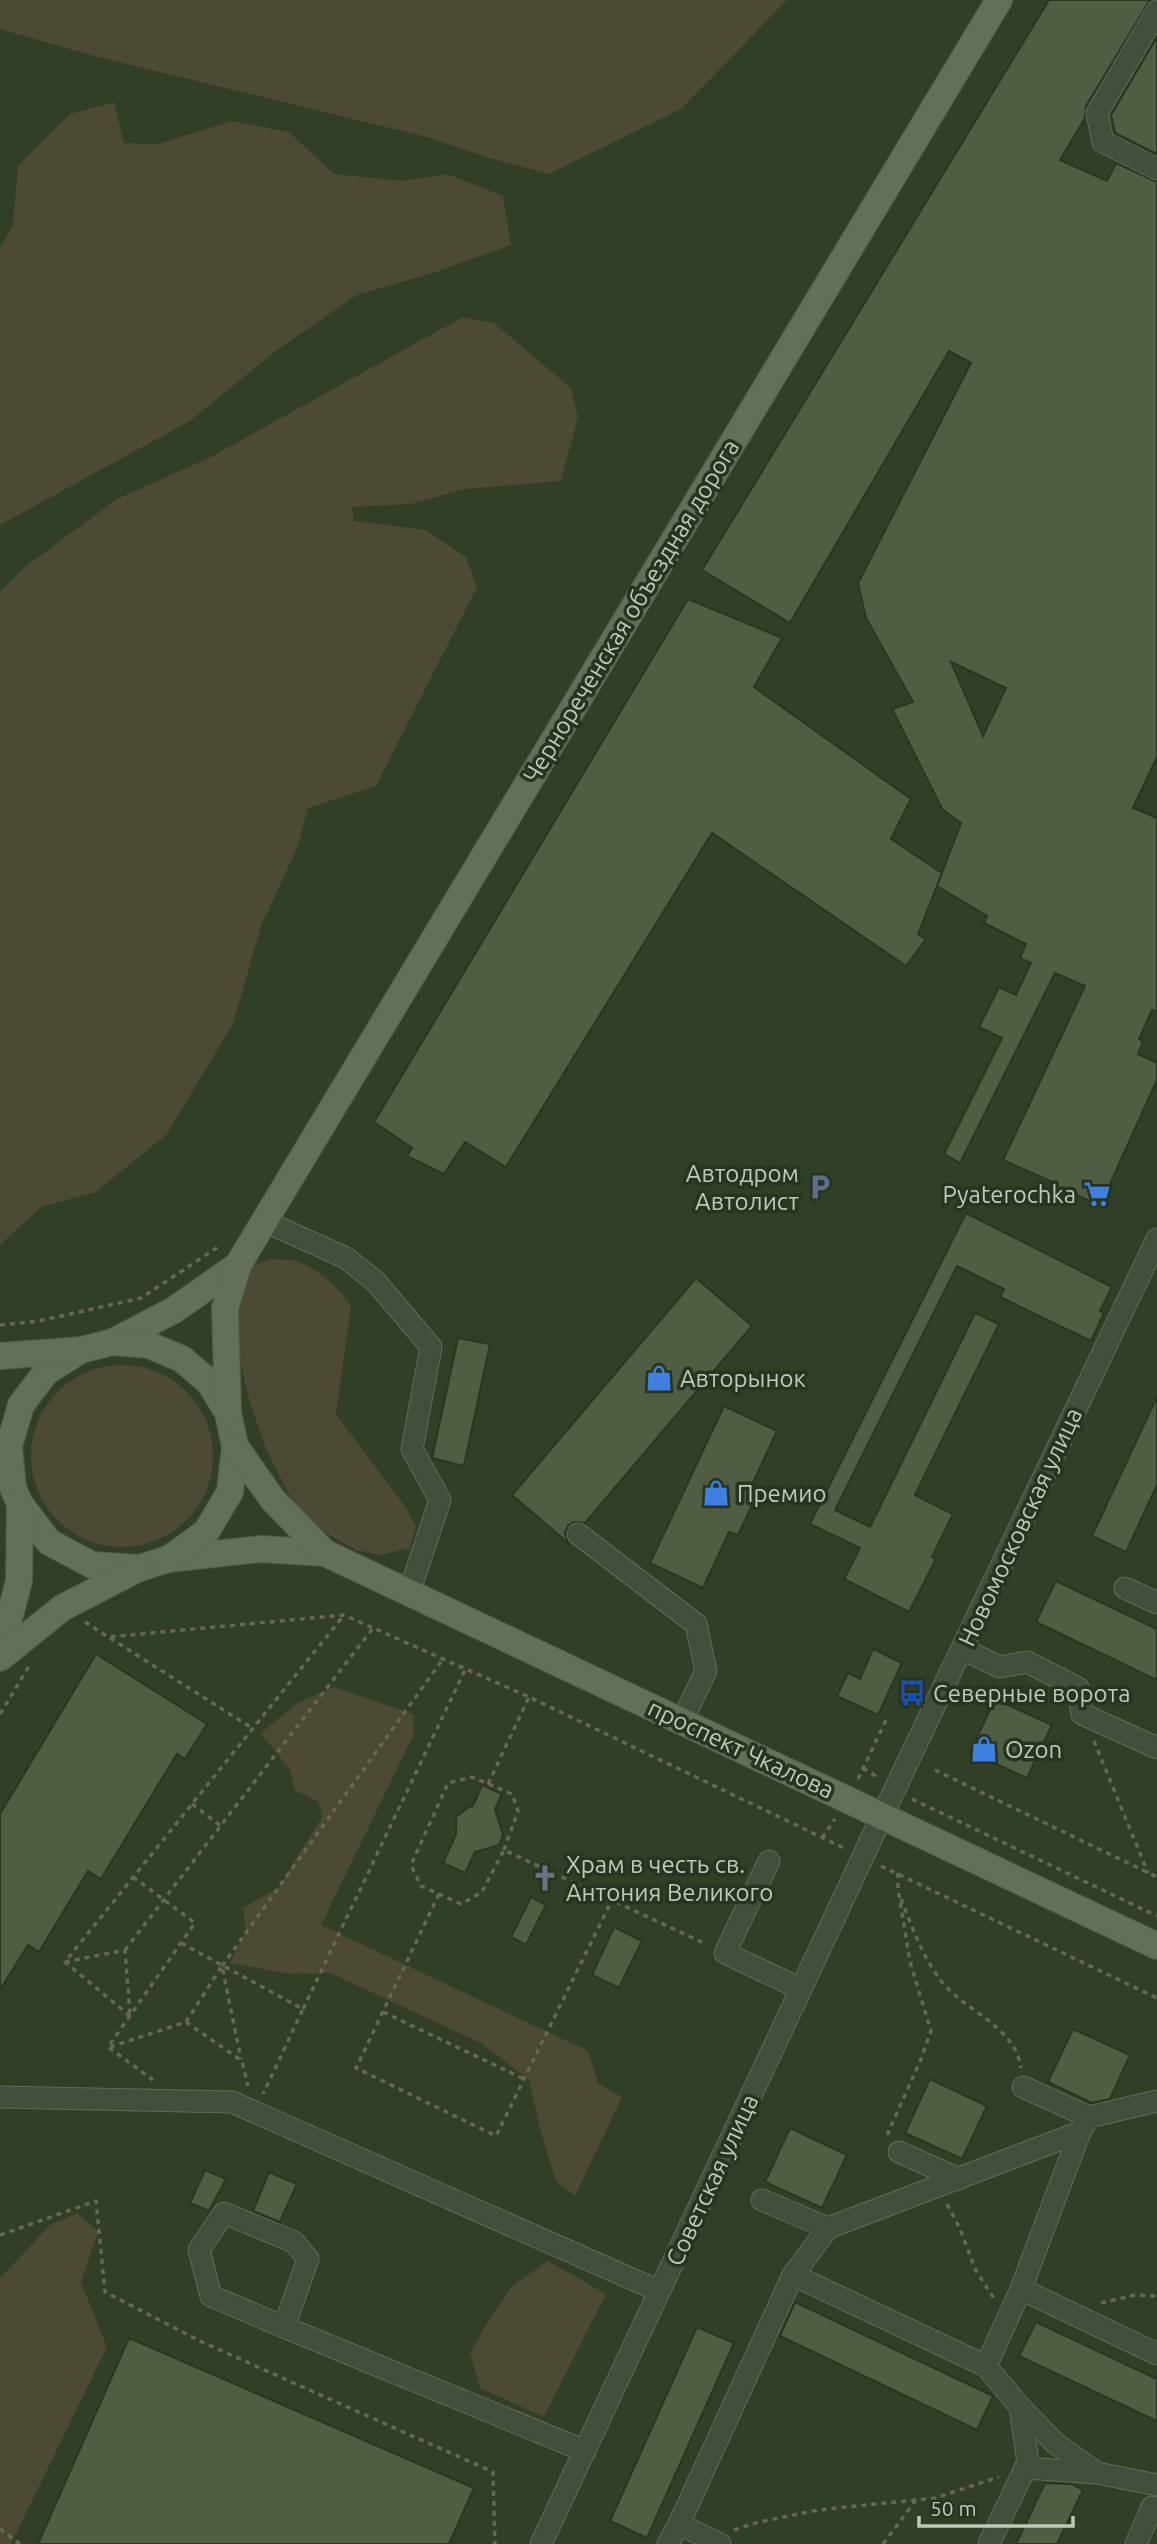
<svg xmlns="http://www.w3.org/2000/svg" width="1157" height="2544" font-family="Ubuntu,sans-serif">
  <rect width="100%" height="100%" fill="#313f27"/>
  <!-- green -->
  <g fill="#4c4934">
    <polygon points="0,0 787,0 681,109 549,174 486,157 427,137 94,56 0,29"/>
    <polygon points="114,102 124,143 158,144 232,121 289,132 334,174 401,181 447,174 503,196 511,245 433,273 357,295 277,350 190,421 0,525 0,249 13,224 18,166 70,114"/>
    <polygon points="463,317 494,323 571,388 578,417 561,481 465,489 411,504 352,507 354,521 426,530 466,557 477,587 376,786 308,808 298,846 261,926 233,1024 167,1134 96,1192 41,1207 0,1245 0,592 26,566 117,499 209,458"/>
    <path d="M273,1259C280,1260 288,1259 295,1261C314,1265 341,1290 351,1306L336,1414L407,1509L416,1527L410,1548L381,1555L356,1550L312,1525L290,1496L266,1449L249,1399L239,1356L233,1307L241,1287L254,1265Z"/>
    <circle cx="122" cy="1456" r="91"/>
    <polygon points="333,1687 413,1714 414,1734 321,1925 588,2051 598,2083 622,2097 575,2196 556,2181 540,2129 529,2080 481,2043 330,1973 290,1974 230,1963 246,1930 243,1908 278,1888 322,1817 319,1802 295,1790 290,1770 261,1733 296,1704"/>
    <polygon points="77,2213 98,2231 81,2282 107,2347 11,2544 0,2544 0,2278 50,2225"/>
    <polygon points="548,2261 606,2294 544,2417 480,2388 470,2353 491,2316 513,2285"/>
  </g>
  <!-- building -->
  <g fill="#4f5d43" stroke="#2a3621" stroke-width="2" fill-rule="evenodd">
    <path d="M1049,0H1150L1086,106L1085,118L1060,160L1107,181L1116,163L1157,182V757L1133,808L1157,818V1012L1152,1010L1139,1039L1143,1041L1138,1054L1157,1063V1080L1100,1206L1075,1194L1070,1203L1048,1193L1053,1182L1003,1160L1085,986L1055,973L960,1163L944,1154L1002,1038L979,1027L999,987L1016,995L1031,963L1020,958L1026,944L984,923L987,916L937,886L961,823L942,809L892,709L913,702L866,618L858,583L971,363L949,351L790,623L702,570ZM951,662L1006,688L983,736Z"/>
    <polygon points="1157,37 1157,154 1115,133 1111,115"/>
    <polygon points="688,599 782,638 754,687 911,799 891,839 942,873 918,934 926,939 906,966 712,833 506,1167 465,1142 444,1174 407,1156 412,1148 374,1122"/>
    <polygon points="966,1213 1112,1287 1100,1311 1104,1313 1091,1341 1000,1297 1004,1289 957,1266 835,1510 870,1527 975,1313 999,1324 915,1495 953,1514 932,1557 936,1559 909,1612 844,1579 860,1548 810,1524"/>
    <polygon points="696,1278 752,1326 585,1523 574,1522 568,1526 565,1533 568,1543 512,1495"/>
    <polygon points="458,1338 490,1344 464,1466 432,1458"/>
    <polygon points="1157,1397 1157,1485 1126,1552 1092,1536"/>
    <polygon points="724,1406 777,1431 749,1491 757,1495 738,1535 729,1532 703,1588 650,1563"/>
    <polygon points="1056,1581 1157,1629 1157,1680 1036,1622"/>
    <polygon points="873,1649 902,1663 878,1715 837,1696 848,1673 860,1679"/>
    <polygon points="96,1654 207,1724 185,1759 177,1754 101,1879 88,1871 39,1952 28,1945 0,1990 0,1814"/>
    <polygon points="995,1699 1052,1725 1027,1778 970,1752"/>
    <polygon points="482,1785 502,1794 495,1809 503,1835 499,1845 475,1852 465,1873 443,1863 456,1834 456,1817 467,1808 473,1806"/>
    <polygon points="531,1897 546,1905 526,1945 511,1937"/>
    <polygon points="614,1927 642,1941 619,1988 592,1975"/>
    <polygon points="1073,2029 1130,2055 1110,2099 1092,2103 1048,2082"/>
    <polygon points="930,2079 987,2106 962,2159 905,2133"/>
    <polygon points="790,2128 847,2155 822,2208 765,2182"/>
    <polygon points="205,2170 226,2179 209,2211 190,2203"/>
    <polygon points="269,2172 297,2184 280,2222 253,2211"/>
    <polygon points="795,2302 993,2396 977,2430 780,2336"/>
    <polygon points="1036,2322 1157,2379 1157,2421 1019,2356"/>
    <polygon points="697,2327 734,2343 647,2538 610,2521"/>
    <polygon points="129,2338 474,2488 449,2544 38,2544"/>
    <polygon points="1045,2483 1072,2484 1083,2490 1057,2544 1016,2544"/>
  </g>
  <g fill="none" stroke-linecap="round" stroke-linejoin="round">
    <!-- minor casing -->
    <g stroke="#616c58" stroke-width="23">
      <g id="minor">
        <polyline points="1157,11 1097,113 1103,142 1157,169"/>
        <polyline points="264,1221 346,1258 375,1281 431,1347 412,1449 440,1500 409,1593"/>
        <polyline points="578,1534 696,1624 706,1671 682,1721"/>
        <polyline points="1125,1588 1157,1603"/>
        <polyline points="962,1649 1000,1667 1027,1662 1078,1688 1082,1714 1157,1748"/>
        <polyline points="769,1861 725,1953 801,1989"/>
        <polyline points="1023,2087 1089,2117"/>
        <polyline points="0,2097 232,2102 659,2291"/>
        <polyline points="899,2152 959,2179"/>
        <polyline points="762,2200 828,2228"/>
        <polygon points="224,2213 294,2242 308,2259 284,2327 211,2296 199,2250"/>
        <polyline points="793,2275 986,2366 1021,2289 1080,2132"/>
        <polyline points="1021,2289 1157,2354"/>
        <polyline points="284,2327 585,2451"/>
        <polyline points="986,2366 1020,2407 1028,2462 989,2544"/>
        <polyline points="1020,2407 1055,2443 1097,2473 1157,2485"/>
        <polyline points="1025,2468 1097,2473"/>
        <polyline points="679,2524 720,2544"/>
        <polyline points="541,2544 882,1816 1157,1239"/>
        <polyline points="668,2544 679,2524 793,2275 828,2228 1080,2132 1089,2117 1157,2101"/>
        <polyline points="1136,2544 1152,2507 1157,2509"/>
      </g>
    </g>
    <!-- major casing -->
    <g stroke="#4f5b47" stroke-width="28">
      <g id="major">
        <polyline points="113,1342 174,1310 238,1265"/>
        <polyline points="81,1350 46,1372 21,1405 9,1446 13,1488 20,1504 49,1542 92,1565 140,1568 168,1559 261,1549 325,1553"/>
        <polyline points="0,1356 81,1350 113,1342 149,1345 182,1359 209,1382 228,1413 235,1446 230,1492 206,1532 170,1558"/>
        <polyline points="228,1413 225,1308 238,1265 999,0"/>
        <polyline points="235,1446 273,1500 325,1553 1157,1946"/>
        <polyline points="0,1653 19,1581 20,1504"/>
        <polyline points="0,1658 62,1608 139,1568"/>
      </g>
    </g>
    <!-- path -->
    <g stroke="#656852" stroke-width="3.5" stroke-dasharray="5 5" stroke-linecap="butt">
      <polyline points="0,1325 39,1321 141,1298 221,1245"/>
      <polyline points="85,1622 108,1637 344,1615 529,1697 846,1849"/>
      <polyline points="110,1638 252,1728"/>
      <polyline points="0,1714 29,1666"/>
      <polyline points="1094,1741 1148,1873"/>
      <polyline points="863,1768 879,1778"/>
      <polyline points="935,1770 1157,1877"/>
      <polyline points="858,1779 886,1720"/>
      <polyline points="488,1784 529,1697"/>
      <polyline points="912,1799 1157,1916"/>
      <polyline points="192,1804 221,1826"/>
      <polyline points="822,1838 835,1819"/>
      <polyline points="504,1850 518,1811 512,1794 472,1777 448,1783 411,1865 421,1886 461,1904 482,1892 504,1850 706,1944"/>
      <polyline points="881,1866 1157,1998"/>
      <polyline points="898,1873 898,1889"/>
      <polyline points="133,1877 195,1923 108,2047 153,2080"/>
      <polyline points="439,1894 356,2068 496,2136 612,1900"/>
      <path d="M901,1899C912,1927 923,1958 942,1982C966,2012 1015,2026 1021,2068"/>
      <polyline points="181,1943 303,2009 263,2094"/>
      <polyline points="125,1950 373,1628"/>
      <polyline points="65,1962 125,1950 130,2014"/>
      <polyline points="222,1966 443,1659"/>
      <polyline points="303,2009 465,1670"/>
      <polyline points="383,2012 524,2079"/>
      <polyline points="130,2016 65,1962 344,1615"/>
      <polyline points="186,2022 222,1966 241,2059"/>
      <polyline points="110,2047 186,2022 242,2061 248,2086"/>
      <polyline points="889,2135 888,2133 921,2059 931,2031 910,1962 898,1889"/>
      <polyline points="947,2204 960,2229 976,2271 995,2300"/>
      <polyline points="0,2235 96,2201 105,2292 202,2342 493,2472 495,2544"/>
      <polyline points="1101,2303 1135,2295 1157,2296"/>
      <polyline points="0,2529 20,2544"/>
      <polyline points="734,2530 759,2522 818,2510 935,2498 999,2477"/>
      <polyline points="883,2544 916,2500"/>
    </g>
    <!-- minor -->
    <use href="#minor" stroke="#434f3b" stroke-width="21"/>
    <!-- major -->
    <use href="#major" stroke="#626f59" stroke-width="26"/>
  </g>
  <!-- icons -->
  <defs>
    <g id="parking-bare" transform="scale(2.1)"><path d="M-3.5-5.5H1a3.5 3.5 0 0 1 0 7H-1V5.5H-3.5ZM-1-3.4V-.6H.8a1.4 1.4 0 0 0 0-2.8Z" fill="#5c6f8a" stroke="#28341f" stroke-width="2.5" paint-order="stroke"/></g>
    <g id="supermarket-bare" transform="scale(2.1)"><path d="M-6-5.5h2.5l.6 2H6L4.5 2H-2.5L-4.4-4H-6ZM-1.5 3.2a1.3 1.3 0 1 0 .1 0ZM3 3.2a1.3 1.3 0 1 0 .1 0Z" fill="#3f7fe0" stroke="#28341f" stroke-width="2.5" paint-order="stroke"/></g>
    <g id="shop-bare" transform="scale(2.1)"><path d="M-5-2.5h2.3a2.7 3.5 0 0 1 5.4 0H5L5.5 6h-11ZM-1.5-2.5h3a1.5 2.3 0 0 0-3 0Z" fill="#3f7fe0" stroke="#28341f" stroke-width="2.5" paint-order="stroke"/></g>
    <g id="bus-bare" transform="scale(2.1)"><path d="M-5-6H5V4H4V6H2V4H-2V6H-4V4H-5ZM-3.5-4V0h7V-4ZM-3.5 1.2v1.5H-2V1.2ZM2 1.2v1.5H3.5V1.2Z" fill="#1a4fb4" stroke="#28341f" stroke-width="2.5" paint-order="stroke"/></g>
    <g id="church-bare" transform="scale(2.1)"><path d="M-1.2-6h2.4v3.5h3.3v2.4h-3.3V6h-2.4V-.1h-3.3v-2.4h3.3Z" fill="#6b7280" stroke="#28341f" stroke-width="2.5" paint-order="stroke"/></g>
  </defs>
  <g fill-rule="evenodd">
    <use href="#parking-bare" x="820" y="1187"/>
    <use href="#supermarket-bare" x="1097" y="1194"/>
    <use href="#shop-bare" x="659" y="1378"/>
    <use href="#shop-bare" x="716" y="1493"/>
    <use href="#bus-bare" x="912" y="1693"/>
    <use href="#shop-bare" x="984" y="1749"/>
    <use href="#church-bare" x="545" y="1878"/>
  </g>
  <g text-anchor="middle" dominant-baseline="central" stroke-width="7" stroke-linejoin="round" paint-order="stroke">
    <!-- street labels -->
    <g font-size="24" fill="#bec9b7" stroke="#28341f">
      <text transform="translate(631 611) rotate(-59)">Чернореченская объездная дорога</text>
      <text transform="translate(1020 1527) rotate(-65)">Новомосковская улица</text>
      <text transform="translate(741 1749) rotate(25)">проспект Чкалова</text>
      <text transform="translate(712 2180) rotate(-65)">Советская улица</text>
    </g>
    <!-- poi labels -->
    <g font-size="24" fill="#bec9b7" stroke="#28341f" text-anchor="start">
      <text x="799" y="1173" text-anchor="end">Автодром<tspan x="799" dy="28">Автолист</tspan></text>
      <text x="1076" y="1194" text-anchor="end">Pyaterochka</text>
      <text x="680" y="1378">Авторынок</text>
      <text x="737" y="1493">Премио</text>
      <text x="933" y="1693">Северные ворота</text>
      <text x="1005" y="1749">Ozon</text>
      <text x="566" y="1864">Храм в честь св.<tspan x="566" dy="28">Антония Великого</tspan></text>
    </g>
  </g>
  <!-- scale -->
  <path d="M919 2516v10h154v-10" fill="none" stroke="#bec9b7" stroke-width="3.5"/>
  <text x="930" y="2516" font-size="21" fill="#bec9b7" stroke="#28341f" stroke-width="5" paint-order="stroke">50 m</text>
</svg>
